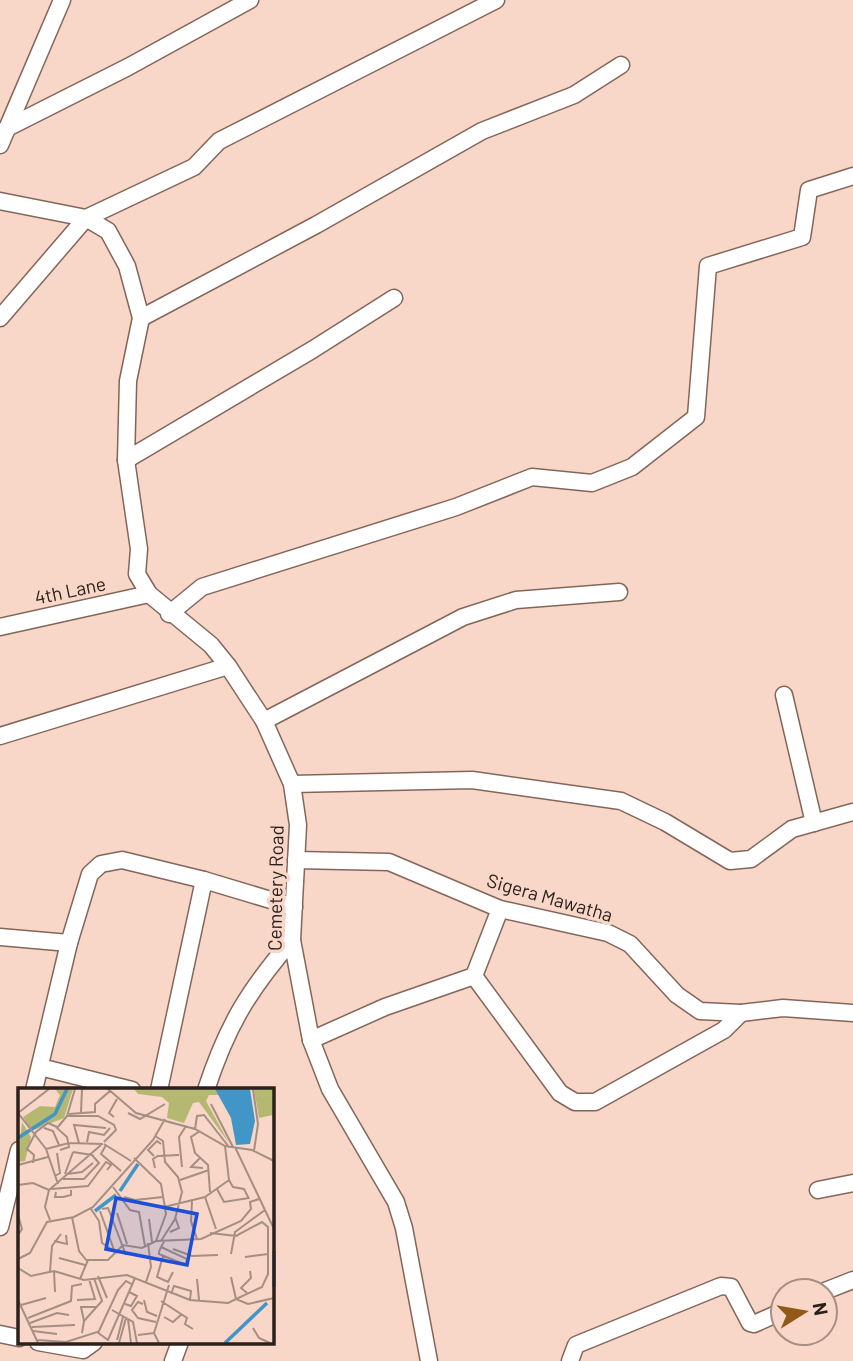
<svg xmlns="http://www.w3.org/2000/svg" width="853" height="1361" font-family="Barlow,sans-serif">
  <rect width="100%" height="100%" fill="#f8d7c8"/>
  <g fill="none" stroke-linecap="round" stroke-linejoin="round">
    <!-- street casing -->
    <g stroke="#83665a" stroke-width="19">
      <g id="street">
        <polyline points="7,128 128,67 250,0"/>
        <polyline points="0,145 62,0"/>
        <polyline points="0,201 86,218 108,231 127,266 141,318 128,381 126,460 139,549 137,574 149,594 211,645 228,666 264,721 292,784 298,825 292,940 311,1040 330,1089 396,1202 404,1228 429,1361"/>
        <polyline points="0,318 86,218 194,167 219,141 496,0"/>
        <polyline points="141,318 316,225 482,131 574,95 621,65"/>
        <polyline points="126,460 312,350 394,298"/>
        <polyline points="169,614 202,587 456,507 532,477 592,483 632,467 696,417 708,266 802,237 809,190 853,176"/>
        <polyline points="0,627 149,594"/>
        <polyline points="784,695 814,823"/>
        <polyline points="264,721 463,617 516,600 619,592"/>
        <polyline points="0,736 228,666"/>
        <polyline points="292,784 472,780 621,801 665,822 730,861 751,859 792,829 853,812"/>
        <polyline points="296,860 389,862 500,909 608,933 630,944 677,995 700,1011 741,1013 783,1008 853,1013"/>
        <polyline points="0,937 69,943"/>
        <polyline points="474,976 560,1093 575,1102 595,1102 724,1030 741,1013"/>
        <polyline points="311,1040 385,1007 474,976 500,909"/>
        <polyline points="40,1067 132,1090"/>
        <polyline points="34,1090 69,943 90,874 101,864 122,860 204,880 294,907"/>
        <polyline points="159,1090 204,880"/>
        <path d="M206,1090C227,1026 248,991 292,940"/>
        <polyline points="818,1190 853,1183"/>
        <polyline points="0,1227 19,1150"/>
        <polyline points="825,1291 853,1280"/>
        <polyline points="0,1334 19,1338"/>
        <polyline points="38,1342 83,1350 94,1342"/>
        <polyline points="173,1361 180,1342"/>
        <polyline points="570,1361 576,1345 721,1286 731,1287 750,1323 754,1324 783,1311"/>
      </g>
    </g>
    <!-- street -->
    <use href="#street" stroke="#fff" stroke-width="16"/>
  </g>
  <g text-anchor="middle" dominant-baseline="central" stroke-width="7" stroke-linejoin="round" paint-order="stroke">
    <!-- street labels -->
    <g font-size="19" fill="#2c201b" stroke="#f8d7c8">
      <text transform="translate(70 590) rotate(-12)">4th Lane</text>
      <text transform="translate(275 888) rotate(-89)">Cemetery Road</text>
      <text transform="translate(550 897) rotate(16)">Sigera Mawatha</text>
    </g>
  </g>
  <!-- overview -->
  <g transform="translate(18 1088)">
    <rect width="256" height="256" fill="#f8d7c8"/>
    <path d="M37,1H55L46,30L13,43L5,29L22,18L37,19L42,7ZM116,1H197L202,7H191L188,13L211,55L181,14L175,15L166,35L149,30L151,15L144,9L120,6ZM236,1H255V27L241,30ZM4,34L13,49L7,73L0,74Z" fill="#b4b871"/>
    <path d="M197,1H232L237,33L232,56L218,57L213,30Z" fill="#4296c7"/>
    <path fill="none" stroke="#4296c7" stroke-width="3.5" d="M0,50L37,26L49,1M102,103L120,76M77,123L98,107M256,163V199M207,255L249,215"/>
    <path fill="none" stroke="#a68e83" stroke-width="2" d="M90,1L118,25L177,41L207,58L234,62L256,73M235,1L240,36L236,63M193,16L215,59M63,24L64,1M0,25L28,61L40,96M0,25L31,1M110,25L122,31L147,16M51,26L77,24V16L92,3M49,28L57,1M96,29L91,25L99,11M26,40L35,43L41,57M177,41L179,28L186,27L211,59M182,43L173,49L177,65L190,77L192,104M137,48L145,53L147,74L160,89L164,104L157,131L143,153M69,54L71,44L86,47L92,40M61,55L56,37L88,40M86,56L113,73M88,57L83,66L103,83M207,58L211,92M217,59L256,141M28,61L51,55L85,56M42,62L51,59L49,49L39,40L49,28H80L96,37L98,42L86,54M136,68L130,62L139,53L143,56M116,70L143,96L148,126L138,153M182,70L173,79L185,80M15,75L16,67L9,61L18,44L30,35L39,39M0,77L30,69M164,79L161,49L168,38M137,80L135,71L140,68L161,67M47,86L55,64M49,86L64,84L75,75M37,88L42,85L39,65M45,91H66L81,75L74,67L55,64M162,92L191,82M211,92L215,99L226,101L231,111M0,97L15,95L31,102M95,99L112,122L121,124L127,158M33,101L70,98L88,74L93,77L89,82M199,101L206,114L231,110M38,104L37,109H45L53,107V102M106,109L117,112L145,109M187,109L198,141M174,113L173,133L179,151M146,119L187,109L211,92M73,121L81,133L84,155L99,165M84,121L90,120L108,167M82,123L96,162M99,125L109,156M0,127L4,141L0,147M54,129L61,163L69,173M131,131L134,154M32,132L27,119L31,102L83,57M152,144L161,140L157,129M192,145L218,148L244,134L250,139V186L244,199L218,211L213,189M36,153L49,156L48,147M143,159L169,171L168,177L141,166V164L143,159L146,154M155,161L174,168L200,167M213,166L217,144L247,122M145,168L139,189L150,194L155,184M227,169L250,166M41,170L67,177M0,171L12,165L29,134L56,129L75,119L135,52L147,31M0,180L13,188L36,183L66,192L109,187L172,212L210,215L218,211L230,216L256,210M32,183L34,158L43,146M36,183L37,204M80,188L89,210M62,191L70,172H90L105,157L124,160L138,153L183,151L223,133L233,121L232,114L241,111M179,191L181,212M128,194L133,179L130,155M229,205L223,200L233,190L232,183M153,206L156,198L173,203L172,212M0,212L20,255M59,212L77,211L71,191M126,212L129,224L139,228M143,213L169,230L167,236L175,241M107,216L113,218L119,208L111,204M125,216L120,214L114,222L120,230L138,234M3,217L28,210M94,222L115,234L119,255M146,229L155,234L164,226M10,230L53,213L54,198L64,196M110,231L113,255M66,233L63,219H79M12,235L39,225L51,227M14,239L57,237M235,240L241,250L252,255M15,243L39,246M64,245L66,233L84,213L76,190M80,245L100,202L108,193L115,197M136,245L151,197M120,247L136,245L141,255M19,252L48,254L79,244L90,252L117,190M99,252L105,229M101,255L108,230"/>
    <path fill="#1d4ed8" fill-opacity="0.15" stroke="#1d4ed8" stroke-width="3.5" d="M98,110L179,126L169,177L88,161Z"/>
    <rect width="256" height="256" fill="none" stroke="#2c201b" stroke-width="3.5"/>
  </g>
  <!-- north arrow -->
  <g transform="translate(804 1312) rotate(79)"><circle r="33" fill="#f8d7c8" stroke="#a68e83" stroke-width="2"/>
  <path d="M0-5L12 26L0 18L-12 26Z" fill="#925815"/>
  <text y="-10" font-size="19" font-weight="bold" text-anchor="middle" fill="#2c201b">N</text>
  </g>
</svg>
